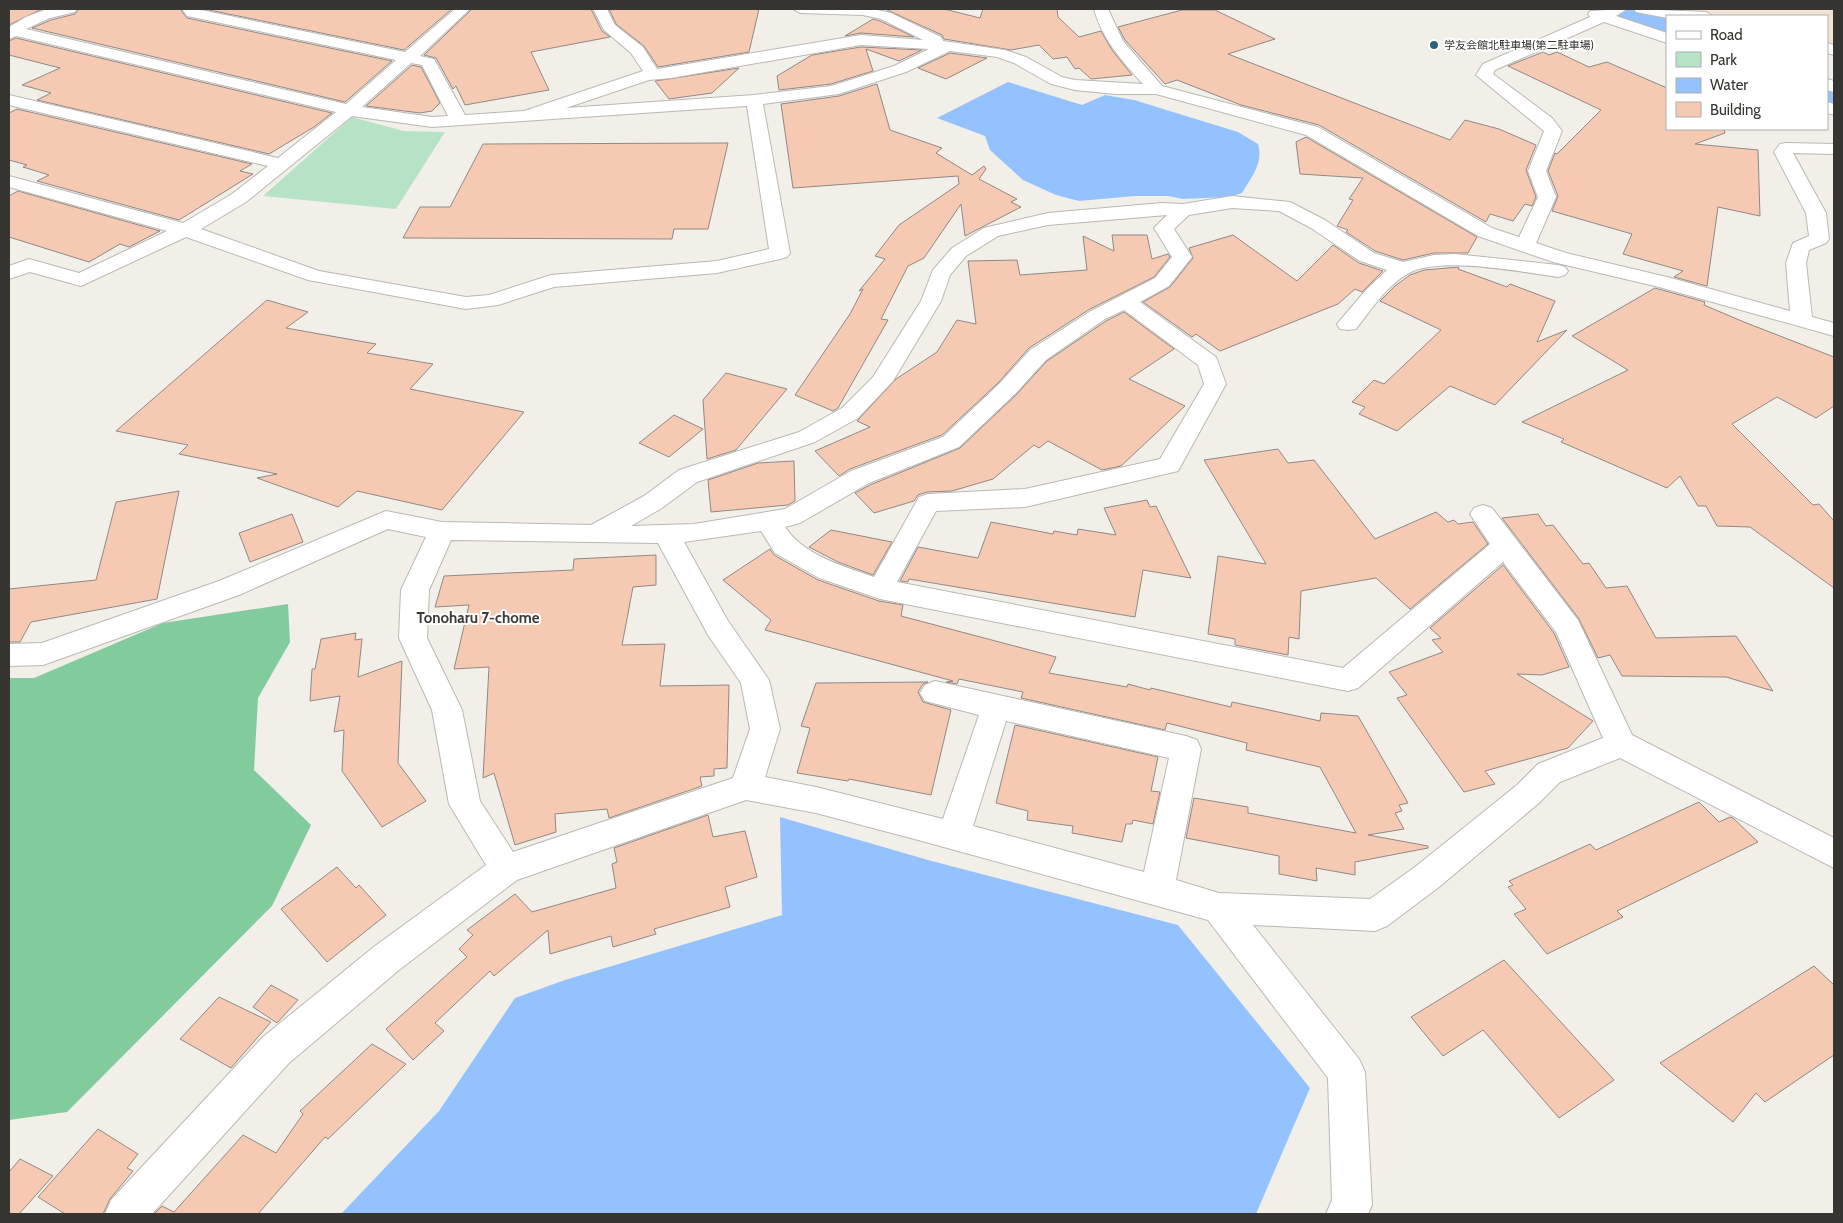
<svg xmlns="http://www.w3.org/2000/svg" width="1843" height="1223" font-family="Cabin,'Noto Sans JP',sans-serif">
  <rect width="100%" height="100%" fill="#f2efe9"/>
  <!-- education -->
  <polygon fill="#f3e2d1" points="1651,9 1834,9 1834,46 1827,44 1827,16 1729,15"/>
  <!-- green -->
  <polygon fill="#b6e3c5" points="352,117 403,131 445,132 396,209 263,196"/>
  <!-- forest -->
  <polygon fill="#81cb9d" points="288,604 290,642 258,698 254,770 311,825 272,906 67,1112 9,1120 9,678 34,678 163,623"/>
  <!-- water -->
  <g fill="#94c2ff">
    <path d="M1008,82L1082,105L1105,95L1134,100L1238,132L1258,144C1264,163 1251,177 1242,193L1229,197L1183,199L1168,196H1135L1079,201L1056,195L1023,180L990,150L985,136L937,118Z"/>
    <polygon points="780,817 928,860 1178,925 1310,1088 1256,1214 341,1214 439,1111 515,998 565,980 782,915"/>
  </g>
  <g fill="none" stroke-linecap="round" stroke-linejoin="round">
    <!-- river -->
    <g fill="#94c2ff" fill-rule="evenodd">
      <polygon points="1599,9 1651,9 1676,16 1667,16 1667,36 1604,16"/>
      <polygon points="1827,82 1834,84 1834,109 1827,107"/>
    </g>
  </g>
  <!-- building -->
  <g fill="#f6c9b2" stroke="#8f8986">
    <polygon points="9,9 42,9 9,25"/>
    <polygon points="79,9 180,9 187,18 392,61 345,102 32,28 51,20 75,14"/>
    <polygon points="204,9 452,9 404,50"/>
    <polygon points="472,9 591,9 602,31 610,37 531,52 549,90 465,105 456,86 453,89 436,58 424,55"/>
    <polygon points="609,9 759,9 749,52 658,67 644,46 616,24"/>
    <polygon points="890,9 944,9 980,18 983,9 1057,9 1058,17 1079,37 1101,31 1112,50 1132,75 1091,79 1079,68 1075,69 1067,57 1053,59 1039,45 1011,50 944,39 942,35 887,10"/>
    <polygon points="1182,10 1215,10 1275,39 1228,54 1450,140 1465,120 1499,129 1536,145 1526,170 1536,197 1532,206 1525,204 1513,221 1490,214 1486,222 1319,125 1241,105 1177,80 1165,84 1125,40 1118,27"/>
    <polygon points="873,19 880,21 914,37 861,33 845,36"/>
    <polygon points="16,38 332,113 314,127 269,154 37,100 51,93 22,85 60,68 9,55 9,41"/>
    <polygon points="861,47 922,50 899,61 866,49 873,71 831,84 779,90 777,76 812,55"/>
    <polygon points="1543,52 1549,55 1557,52 1589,67 1607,62 1667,88 1667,129 1724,129 1725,133 1695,144 1758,150 1760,216 1718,207 1707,286 1674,277 1683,271 1623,254 1632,234 1552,211 1558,196 1548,171 1555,153 1557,154 1601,110 1508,66"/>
    <polygon points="950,53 987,58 946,79 918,68"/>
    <polygon points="412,65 421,67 440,103 432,111 420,113 366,106"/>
    <polygon points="739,68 712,93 669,99 655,81"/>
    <polygon points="877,84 890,130 942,148 936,153 972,175 984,166 986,169 979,179 1017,199 1011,202 1021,207 965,236 961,204 924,258 908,266 881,319 888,320 838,408 833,411 795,395 850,314 863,289 859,291 885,259 875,256 899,225 959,184 958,176 793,188 781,104 839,96"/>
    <polygon points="17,109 252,164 240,171 253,174 179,220 37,181 49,175 23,167 27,165 9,160 9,113"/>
    <polygon points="1306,137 1477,237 1468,253 1434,253 1403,260 1375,251 1346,232 1348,230 1337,226 1353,200 1349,199 1363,178 1300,174 1296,142"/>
    <polygon points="728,143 708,229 674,229 672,239 403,238 420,207 450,207 483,144"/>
    <polygon points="18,191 160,231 129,247 120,244 89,262 9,237 9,196"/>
    <polygon points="1112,235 1147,235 1152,259 1168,254 1170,257 1154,277 1090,309 1029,348 998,383 942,435 850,469 839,476 815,451 870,427 857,421 896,379 937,352 957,320 976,324 968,261 1017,260 1020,275 1087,270 1083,236 1114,251"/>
    <polygon points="1233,235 1297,281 1333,245 1359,263 1383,271 1362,292 1355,289 1338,304 1220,351 1196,334 1192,337 1143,302 1170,287 1193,258 1189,248"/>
    <polygon points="1459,267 1458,269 1507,287 1510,284 1555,301 1537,342 1567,330 1495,405 1450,386 1397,431 1359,414 1365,407 1352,402 1374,380 1384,384 1441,330 1380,301 1395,286 1410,275 1424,270"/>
    <polygon points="1655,288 1705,302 1704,305 1744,322 1834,357 1834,406 1816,418 1777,397 1732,424 1813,505 1819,504 1834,521 1834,588 1750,527 1717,526 1706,506 1698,506 1680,476 1667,488 1561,442 1564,439 1522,422 1628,370 1572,336"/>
    <polygon points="267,300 308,312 286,328 376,344 367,353 433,364 410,389 524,412 442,510 357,491 338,507 257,478 277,474 179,454 188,445 116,431"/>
    <polygon points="1124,312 1174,349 1129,379 1185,406 1121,466 1102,470 1048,441 1039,448 1034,445 993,479 952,491 927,492 918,495 914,501 874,513 855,493 870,485 960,448 1016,395 1047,361 1106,321"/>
    <polygon points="726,373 787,389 736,450 707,459 703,400"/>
    <polygon points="674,415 703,429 669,457 639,443"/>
    <polygon points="1278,449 1288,463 1314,460 1375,539 1436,512 1448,522 1454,520 1458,524 1473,522 1488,544 1410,609 1376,578 1301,591 1299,639 1289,637 1288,655 1235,645 1235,639 1208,634 1218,556 1266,564 1204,460"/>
    <polygon points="794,461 795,501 788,505 711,512 708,480 758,463"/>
    <polygon points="179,491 157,599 31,622 20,642 9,642 9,589 96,580 116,502"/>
    <polygon points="1147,500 1150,507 1156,506 1191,578 1143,570 1135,617 909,579 908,582 900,581 918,547 978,558 991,522 1053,534 1054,531 1077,535 1078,529 1116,535 1104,508"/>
    <polygon points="292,514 303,542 250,562 239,533"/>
    <polygon points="1538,514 1546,526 1553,525 1583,564 1589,563 1606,588 1627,586 1656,638 1736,636 1773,691 1726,677 1622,676 1610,655 1598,658 1579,619 1502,518"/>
    <polygon points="831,530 892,542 873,575 838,562 809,547"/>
    <polygon points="770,549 774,555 818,580 879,601 903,605 901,616 1056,657 1049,673 1127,687 1128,684 1150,690 1151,688 1231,707 1232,702 1320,721 1321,713 1358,716 1408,803 1399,805 1402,811 1395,813 1404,829 1368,835 1428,846 1428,848 1355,862 1355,875 1316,868 1317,881 1279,874 1279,856 1186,838 1194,798 1248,807 1248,813 1356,833 1320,767 1246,750 1247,743 1167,723 1165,730 1021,698 1023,692 959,679 957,684 946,682 953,681 765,630 771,620 723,580"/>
    <polygon points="656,555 656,585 633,587 622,645 665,644 660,686 729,685 727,768 714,769 714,776 700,777 702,786 609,818 607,809 555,814 556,832 515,845 494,773 483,778 489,667 454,669 469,605 435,607 444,576 573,570 574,559"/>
    <polygon points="1503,565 1554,633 1569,667 1542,675 1517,674 1593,721 1568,748 1485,771 1495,784 1464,792 1397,698 1407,695 1389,672 1443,652 1432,640 1441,638 1430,628"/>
    <polygon points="356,633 355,640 362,639 358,677 402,661 398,763 426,801 382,827 342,771 344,730 334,732 340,696 310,701 312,669 315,669 321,639"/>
    <polygon points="928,682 923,684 918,692 923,702 951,710 931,795 849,779 848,781 797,773 810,728 801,726 816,683"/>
    <polygon points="1015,725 1158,757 1151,791 1160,792 1153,824 1133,820 1132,824 1126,824 1122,842 1072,833 1073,826 1027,820 1028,811 996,803"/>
    <polygon points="1699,802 1719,822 1730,817 1733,818 1758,842 1617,911 1623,917 1547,954 1514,914 1526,909 1508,887 1513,885 1509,881 1590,844 1596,850"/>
    <polygon points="708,815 713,837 745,831 757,877 725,887 730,907 654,929 656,934 613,947 611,936 550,954 548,930 494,976 490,971 435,1023 444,1031 413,1060 386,1029 467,957 459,949 473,935 467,930 515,894 532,912 616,888 612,864 617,862 614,848"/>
    <polygon points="337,867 356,888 359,885 386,915 327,962 281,909"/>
    <polygon points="1504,960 1614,1080 1559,1118 1483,1030 1443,1056 1411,1017"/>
    <polygon points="1814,966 1834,985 1834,1055 1765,1102 1756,1093 1733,1122 1660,1063"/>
    <polygon points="271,985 298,1000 277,1023 253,1007"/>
    <polygon points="219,997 271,1022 231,1068 180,1039"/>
    <polygon points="372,1044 406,1064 328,1139 325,1137 258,1214 154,1214 162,1206 174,1212 243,1135 276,1153 303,1114 300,1111"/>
    <polygon points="98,1129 138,1154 127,1168 133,1171 110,1199 103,1214 65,1214 38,1197"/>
    <polygon points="20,1159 53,1176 19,1214 9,1214 9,1172"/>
  </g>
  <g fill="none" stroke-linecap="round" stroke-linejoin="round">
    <!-- minor casing -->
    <g stroke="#bbb8b3" stroke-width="2">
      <g id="minor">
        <path d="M47,9H77L75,12L50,18L26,29L346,104L396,60L192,17L187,16L182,9H196L405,52L455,9H470L420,56L434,59L465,115L524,111L643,71L631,53L604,30L593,9H607L615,25L643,47L657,69L861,35L923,40L881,19L863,15L800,13L793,9H873L891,13L941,37L943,41L1005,50L1026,57L1062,77L1075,80L1143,84C1122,61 1102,39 1094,9H1108L1123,41L1162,86L1318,127L1492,228L1519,237L1538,197L1528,171L1544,131L1476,75L1483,64L1590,17L1588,14L1590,11L1627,9L1616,16L1667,33V43L1604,22L1495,70L1493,74L1552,118L1562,131L1546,171L1556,197L1536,243L1566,253L1671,278L1790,311L1786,263L1793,243L1809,236L1806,213L1774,152L1780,144L1786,143L1834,144V154L1793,153L1826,213L1829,239L1826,243L1809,250L1806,263L1812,317L1834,323V336L1659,287L1553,262L1478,236L1306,135L1156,94H1116L1075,90L1051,84L1014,63L997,57L950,51L906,72L839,94L763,104L790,253L787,257L780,259L717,273L554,287L498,305L466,309L308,280L186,237L81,286L30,272L9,279V266L29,259L79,273L167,231L9,187V176L183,223L232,194L268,166L9,105V95L278,158L336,112L16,36L9,39V27L26,17ZM861,45L929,49L894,66L831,86L754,95L566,108L649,80L671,78ZM411,63L422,65L448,116L432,117L362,107ZM747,106L769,249L717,261L551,275L489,295L466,297L319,271L201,229L246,202L352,116L432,127Z"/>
        <polygon points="1634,9 1706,12 1713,16 1667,16 1667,18 1636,12"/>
        <polygon points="1827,43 1834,45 1834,55 1827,53"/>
        <polygon points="1827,79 1834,81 1834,92 1827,90"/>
        <polygon points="1827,102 1834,104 1834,115 1827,113"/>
        <path d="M1232,196L1290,202L1325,220L1374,253L1403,262L1434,255L1455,254L1558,265L1565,267L1568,271L1565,275L1558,277C1522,272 1441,256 1409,273C1387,285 1371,310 1356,329L1348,330L1340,329L1337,324L1366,290L1387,270L1360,261L1311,228L1279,211L1232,208L1189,215L1174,229L1192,257L1169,286L1140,302L1216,357L1226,384L1178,471L1025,507L936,511L897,582L1343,668L1490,544L1470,514L1474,508L1483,505L1492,508L1578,620L1632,735L1834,838V868L1620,758L1560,782L1539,803L1439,887L1387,926L1375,931L1253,925L1359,1059L1365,1072L1372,1205L1368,1214H1326L1332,1200L1328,1078L1208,920L922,841L816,813L746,800L517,880L399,970L289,1063L152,1214H105L111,1200L263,1037L375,946L486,865L449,804L432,710L399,638L401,590L426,537L388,529L239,595L43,665L9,666V644L42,643L219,581L386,511L442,522L591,525L644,496L679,470L799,432L842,408L873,377L921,301L933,270L952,248L984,228L1048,213L1162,203L1183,204ZM1167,215L1154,228L1172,257L1155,278L1091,311L1030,350L999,384L943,437L851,471L785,509L694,524L631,526L662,508L697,482L815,442L858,418L893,381L941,301L950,275L966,256L998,236L1048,225ZM1124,310L1198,365L1204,384L1160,459L1025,489L928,494L919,497L874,577C843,566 803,555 785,527L800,523L869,483L959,447L1015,394L1046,360L1105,319ZM761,531L775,553L819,578L880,599L1348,691L1358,688L1503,562L1556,632L1603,738L1538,764L1517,785L1415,867L1370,899L1219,893L1176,880L1201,749L1197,740L1186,736L935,681L925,685L920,693L925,701L979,715L943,819L816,787L765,777L780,729L769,680L728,621L684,542ZM451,540L658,543L708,635L741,683L750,729L733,778L513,852L480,801L462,710L427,638L429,590ZM1006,721L1169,758L1144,872L973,826Z"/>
      </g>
    </g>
    <!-- minor -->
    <use href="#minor" fill="#fff" fill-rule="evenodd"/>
  </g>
  <!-- markers -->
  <circle fill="#28637b" stroke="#fff" stroke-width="2" cx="1434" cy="45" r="5"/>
  <g text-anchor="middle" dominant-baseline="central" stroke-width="4" stroke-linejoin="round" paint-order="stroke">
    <!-- far-poi labels -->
    <g font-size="11" fill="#363532" stroke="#fff" text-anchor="start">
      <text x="1444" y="45">学友会館北駐車場(第二駐車場)</text>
    </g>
    <!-- neighbourhood labels -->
    <g font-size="15" font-weight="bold" fill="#3d3b37" stroke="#fff">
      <text x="478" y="618">Tonoharu 7-chome</text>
    </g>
  </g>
  <!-- border -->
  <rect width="1843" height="1223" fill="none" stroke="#363532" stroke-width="20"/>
  <!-- legend -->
  <rect x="1666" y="15" width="162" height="115" fill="#ffffff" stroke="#afaead"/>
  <rect x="1676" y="31" width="25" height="8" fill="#ffffff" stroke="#afaead"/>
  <text x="1710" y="40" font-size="15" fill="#363532">Road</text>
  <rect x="1676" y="52" width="25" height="15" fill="#b6e3c5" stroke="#afaead"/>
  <text x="1710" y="65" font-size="15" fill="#363532">Park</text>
  <rect x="1676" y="78" width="25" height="15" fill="#94c2ff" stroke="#afaead"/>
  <text x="1710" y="90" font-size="15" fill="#363532">Water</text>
  <rect x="1676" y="102" width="25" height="15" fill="#f6c9b2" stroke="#afaead"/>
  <text x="1710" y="115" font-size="15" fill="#363532">Building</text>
</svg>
